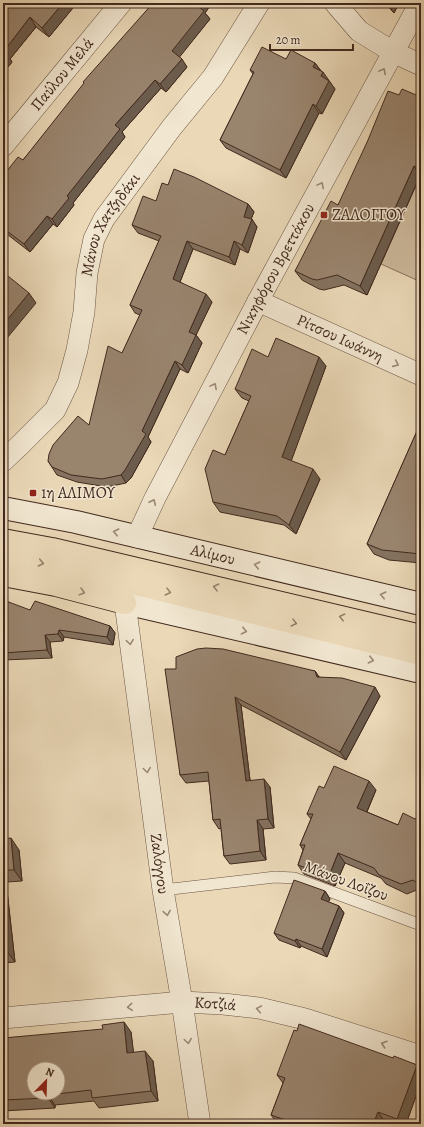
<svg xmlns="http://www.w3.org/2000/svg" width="424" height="1127" font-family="Alegreya,serif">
  <rect width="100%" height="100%" fill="#ead8b7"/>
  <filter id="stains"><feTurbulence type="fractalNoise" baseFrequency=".005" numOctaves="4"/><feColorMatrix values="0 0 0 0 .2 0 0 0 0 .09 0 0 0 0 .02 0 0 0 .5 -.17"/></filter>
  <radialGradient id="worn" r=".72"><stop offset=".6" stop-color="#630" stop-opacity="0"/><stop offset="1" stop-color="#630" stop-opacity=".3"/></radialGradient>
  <!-- green -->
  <polygon fill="#cdba9d" stroke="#88725e" points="415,188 421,190 421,282 381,264"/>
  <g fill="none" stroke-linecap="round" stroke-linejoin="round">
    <!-- lane casing -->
    <g stroke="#6c5544" stroke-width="12">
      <polyline id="lane" points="163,890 275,877 294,878 421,925"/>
    </g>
    <!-- street casing -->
    <g stroke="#6c5544" stroke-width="22">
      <g id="street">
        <polyline points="335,3 359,31 393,52 421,65"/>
        <path id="s1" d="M3,146L121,3"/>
        <path id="s2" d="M258,301L421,375"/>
        <path id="s3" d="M3,461L20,445L55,410L68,383L77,350L84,312L87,273L94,239L104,219L172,127L213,77L259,3"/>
        <path id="s4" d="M137,537L155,498L258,301L420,3"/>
        <path id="s5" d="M125,603L163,890L182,1002L200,1124"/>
        <path id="s6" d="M3,1018L182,1002L223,1004L259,1008L305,1019L421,1056"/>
      </g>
    </g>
    <!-- secondary casing -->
    <g stroke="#42291e" stroke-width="24">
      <g id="secondary">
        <path id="s7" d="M3,508L76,522L421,604"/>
        <polyline points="125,603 421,672"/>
      </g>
    </g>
    <!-- highway casing -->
    <g stroke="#42291e" stroke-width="24">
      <g id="highway">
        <polyline points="3,540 52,549 421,636"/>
        <polyline points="3,556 16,558 149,587 421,654"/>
        <polyline points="3,575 56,585 125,603"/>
      </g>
    </g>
    <!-- lane -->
    <use href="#lane" stroke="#f1e6d0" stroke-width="11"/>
    <!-- street -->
    <use href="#street" stroke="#f1e6d0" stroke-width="21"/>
    <!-- secondary -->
    <use href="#secondary" stroke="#f1e6d0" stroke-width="22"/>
    <!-- highway -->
    <use href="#highway" stroke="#ead8b7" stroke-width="22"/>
  </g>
  <!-- wall -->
  <g fill="#84725f" stroke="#42291e">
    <polygon points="3,3 77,3 49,37 36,27 10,59 12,62 3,73"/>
    <polygon points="153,3 212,3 205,13 210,19 179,57 187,67 166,92 161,88 122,132 125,137 73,203 74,205 57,227 53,224 30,252 3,231 3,176 23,160"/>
    <polygon points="385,3 399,3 394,13"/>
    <polygon points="286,59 315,63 335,89 322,114 319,113 286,178 226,148 220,140 253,74 250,70"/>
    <polygon points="399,95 421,97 421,176 420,176 367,295 344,285 324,290 319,289 302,280 295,271 338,205"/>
    <polygon points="168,185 248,204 254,212 251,219 257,227 248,253 240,249 235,265 193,249 180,282 212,302 196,335 202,343 188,373 180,369 148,437 151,442 131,478 126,483 107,487 77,482 57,475 48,461 89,425 140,315 135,313 130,305 159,241 138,233 132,225 156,201"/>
    <polygon points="268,357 326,366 291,461 320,479 296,534 284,525 220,512 213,502 225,455 249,401 242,398 235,389"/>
    <polygon points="421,422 421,563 389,560 374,554 367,544"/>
    <polygon points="30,610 110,626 115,633 113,645 64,637 63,641 50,642 52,658 3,660 3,618"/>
    <polygon points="176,669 315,671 319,677 380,696 346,760 241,705 250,780 270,787 274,828 263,829 266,860 230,864 224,856 221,828 219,829 213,820 209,781 186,783 180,775"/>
    <polygon points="324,788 376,790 367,812 398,825 415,819 421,818 421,890 419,889 407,894 386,884 381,878 345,863 335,886 304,874 298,865 303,850 300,845 311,819 307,814"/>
    <polygon points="3,839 19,850 22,881 6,882 15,962 3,963"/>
    <polygon points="325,891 330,899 328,902 339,906 344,913 327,957 301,946 300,948 279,940 274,933"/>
    <polygon points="131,1032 133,1052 153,1061 158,1101 99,1108 94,1101 55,1105 55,1108 3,1111 3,1038"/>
    <polygon points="393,1058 417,1065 421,1070 421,1082 406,1124 391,1124 385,1122 384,1124 278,1124 271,1115 283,1083 277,1075"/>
  </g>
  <!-- shaded-wall -->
  <g fill="#6b5c4d" stroke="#42291e">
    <polygon points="63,3 77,3 49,37 42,28"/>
    <polygon points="201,3 212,3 205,13 210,19 178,59 172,51"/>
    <polygon points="387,3 399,3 394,13"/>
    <polygon points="30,17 36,27 10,59 12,62 3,73 4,51"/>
    <polygon points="182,59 187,67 166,92 160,84"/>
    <polygon points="315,63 321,71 313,67"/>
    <polygon points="323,72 335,89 322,114 316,106 321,76"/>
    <polygon points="155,80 161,88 122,132 125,137 73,203 74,205 57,227 52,219 67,196 115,125"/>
    <polygon points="313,104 319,113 286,178 280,170"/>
    <polygon points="414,166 420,176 367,295 360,286"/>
    <polygon points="248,204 254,212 249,224 244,217"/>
    <polygon points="47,216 53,224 30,252 24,244"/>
    <polygon points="252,219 257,227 248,253 242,245"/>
    <polygon points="187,241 193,249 178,287 173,279"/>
    <polygon points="234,241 240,249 235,265 229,257"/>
    <polygon points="29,293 36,303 3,343 3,325"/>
    <polygon points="206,294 212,302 196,335 202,343 188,373 182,365 189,332"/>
    <polygon points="319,357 326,366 289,467 282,457"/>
    <polygon points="175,361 180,369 148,437 151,442 131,478 126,483 121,475"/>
    <polygon points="313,469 320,479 296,534 289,525"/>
    <polygon points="110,626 115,633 113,645 107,637"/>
    <polygon points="59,630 64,637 63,641 58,634"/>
    <polygon points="45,635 50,642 52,658 47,650"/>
    <polygon points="315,671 321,680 317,677"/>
    <polygon points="375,687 380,696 346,760 340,752"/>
    <polygon points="235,697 241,705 251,789 246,781"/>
    <polygon points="264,779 270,787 274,828 268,819"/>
    <polygon points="369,781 376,790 364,818 357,808"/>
    <polygon points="257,820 263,829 266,860 260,851"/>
    <polygon points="11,838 19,850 22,881 14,870"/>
    <polygon points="338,853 345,863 335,886 329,876"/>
    <polygon points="3,877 6,882 15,962 6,950 3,916"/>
    <polygon points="325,891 330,899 326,907 321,899"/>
    <polygon points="339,906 344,913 327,957 322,949"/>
    <polygon points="296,939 301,946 300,948 295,941"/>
    <polygon points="124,1022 131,1032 135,1063 127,1053"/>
    <polygon points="145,1051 153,1061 158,1101 151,1091"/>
    <polygon points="417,1065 421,1070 421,1082 406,1124 401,1124 397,1119"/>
    <polygon points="48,1095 55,1105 55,1108 48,1098"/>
    <polygon points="378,1112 385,1122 384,1124 373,1124"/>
  </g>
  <!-- building -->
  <g fill="#99846e" stroke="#42291e" fill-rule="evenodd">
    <polygon points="3,3 63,3 42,28 30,17 4,51 6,53 3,56"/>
    <polygon points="153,3 201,3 199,7 204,11 172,51 182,59 160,84 155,80 115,125 120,129 67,196 69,198 52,219 47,216 24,244 3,228 3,176 18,157 23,160 84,83 83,82"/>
    <polygon points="262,47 286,59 291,50 315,63 313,67 323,72 321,76 329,81 316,106 313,104 280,170 220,140 254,72 250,70"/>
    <polygon points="402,89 421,97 421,169 414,166 360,286 337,275 317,280 312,279 295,271 331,201 338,205 368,140 388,91 399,95"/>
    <polygon points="174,169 194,177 248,204 244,217 252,219 242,245 234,241 229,257 187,241 173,279 206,294 189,332 196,335 182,365 175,361 142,431 146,434 125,470 121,475 102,479 71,475 52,467 48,461 49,454 53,445 78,416 89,425 108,346 122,353 142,310 130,305 161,236 132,225 143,196 156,201 162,183 168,185"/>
    <polygon points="3,272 29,293 3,325"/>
    <polygon points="276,338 319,357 282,457 313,469 289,525 277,516 213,502 205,469 213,450 225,455 251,396 235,389 252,349 268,357"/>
    <polygon points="421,422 421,554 382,550 367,544"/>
    <polygon points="6,601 30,610 35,601 110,626 107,637 59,630 58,634 45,635 47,650 3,653 3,618"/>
    <polygon points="206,648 223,649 315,671 317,677 342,678 375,687 340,752 235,697 246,781 264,779 268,819 257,820 260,851 224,856 220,819 213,820 208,772 180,775 165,669 176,669 176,657 197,649"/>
    <polygon points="334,766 369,781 357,808 398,825 403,813 415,819 419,817 421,818 421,886 413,880 401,884 379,875 374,868 338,853 329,876 298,865 305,845 300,845 313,814 307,814 319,786 324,788"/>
    <polygon points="11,838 14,870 3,870 3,839"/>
    <polygon points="294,880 325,891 321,899 339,906 322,949 296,939 295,941 274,933"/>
    <polygon points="3,916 6,950 3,951"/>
    <path d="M124,1022L127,1053L145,1051L151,1091L92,1098L91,1090L48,1095V1098L3,1100V1038L103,1029L102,1025ZM34,1069H58V1093H34Z"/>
    <polygon points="299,1024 393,1058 394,1056 417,1065 397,1119 378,1112 373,1124 297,1124 271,1115 285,1078 277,1075 294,1030 297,1031"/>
  </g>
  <!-- one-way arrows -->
  <defs><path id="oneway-chevron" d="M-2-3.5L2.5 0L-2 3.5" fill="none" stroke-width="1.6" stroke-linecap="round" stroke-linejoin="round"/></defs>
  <g stroke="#9a8877">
    <use href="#oneway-chevron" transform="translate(383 71) rotate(-62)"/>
    <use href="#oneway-chevron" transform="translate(321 185) rotate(-62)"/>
    <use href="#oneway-chevron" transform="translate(396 364) rotate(24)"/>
    <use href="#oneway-chevron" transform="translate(214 386) rotate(-62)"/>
    <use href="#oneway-chevron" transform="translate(153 502) rotate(-65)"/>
    <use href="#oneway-chevron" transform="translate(116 532) rotate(-167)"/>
    <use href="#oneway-chevron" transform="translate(257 565) rotate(-167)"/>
    <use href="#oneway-chevron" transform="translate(383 595) rotate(-167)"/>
    <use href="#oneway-chevron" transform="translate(244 631) rotate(13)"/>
    <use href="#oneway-chevron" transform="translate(130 642) rotate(82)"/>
    <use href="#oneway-chevron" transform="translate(371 660) rotate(13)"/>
    <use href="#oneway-chevron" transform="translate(147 770) rotate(82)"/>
    <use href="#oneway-chevron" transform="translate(167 913) rotate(80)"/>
    <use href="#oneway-chevron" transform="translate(130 1007) rotate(175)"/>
    <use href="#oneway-chevron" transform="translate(259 1009) rotate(-170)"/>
    <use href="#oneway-chevron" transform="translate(188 1041) rotate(82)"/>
    <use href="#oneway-chevron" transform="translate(384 1044) rotate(-162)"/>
  </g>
  <g stroke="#96806a">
    <use href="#oneway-chevron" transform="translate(41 563) rotate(12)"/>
    <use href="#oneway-chevron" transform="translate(216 587) rotate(-166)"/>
    <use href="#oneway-chevron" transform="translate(82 592) rotate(15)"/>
    <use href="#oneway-chevron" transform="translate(168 592) rotate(14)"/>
    <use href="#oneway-chevron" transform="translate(342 617) rotate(-167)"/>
    <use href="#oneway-chevron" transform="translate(294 623) rotate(14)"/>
  </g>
  <!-- markers -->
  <g fill="#8f2418" stroke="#f1e6d0" stroke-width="1.5">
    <rect x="320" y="211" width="8" height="8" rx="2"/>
    <rect x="29" y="489" width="8" height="8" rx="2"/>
  </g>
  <g text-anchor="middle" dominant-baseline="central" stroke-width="3" stroke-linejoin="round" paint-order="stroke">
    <!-- street labels -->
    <g font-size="16" fill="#42291e" stroke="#f1e6d0">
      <text stroke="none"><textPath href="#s1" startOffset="93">Παύλου Μελά</textPath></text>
      <text stroke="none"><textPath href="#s3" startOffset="269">Μάνου Χατζηδάκι</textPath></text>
      <text stroke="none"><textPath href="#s4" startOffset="302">Νικηφόρου Βρεττάκου</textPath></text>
      <text stroke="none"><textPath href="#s2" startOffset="90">Ρίτσου Ιωάννη</textPath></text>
      <text stroke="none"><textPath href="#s7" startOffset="215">Αλίμου</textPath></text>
      <text stroke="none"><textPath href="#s5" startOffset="263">Ζαλόγγου</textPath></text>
      <text transform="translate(346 881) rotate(20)">Μάνου Λοΐζου</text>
      <text stroke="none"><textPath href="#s6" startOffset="213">Κοτζιά</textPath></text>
    </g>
    <!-- poi labels -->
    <g font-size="16" fill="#42291e" stroke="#f1e6d0" text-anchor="start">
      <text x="332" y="215">ΖΑΛΟΓΓΟΥ</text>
      <text x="41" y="493">1η ΑΛΙΜΟΥ</text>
    </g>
  </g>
  <!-- margin -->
  <rect width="424" height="1127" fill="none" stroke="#ead8b7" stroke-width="16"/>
  <rect x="4" y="4" width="416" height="1119" fill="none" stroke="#42291e" stroke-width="2"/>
  <rect x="8" y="8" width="408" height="1111" fill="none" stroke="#42291e"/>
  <!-- north arrow -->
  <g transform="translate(46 1081) rotate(23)"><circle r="19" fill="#f1e6d0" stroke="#ab9a89"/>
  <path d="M0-3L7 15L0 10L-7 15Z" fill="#8f2418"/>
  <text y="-6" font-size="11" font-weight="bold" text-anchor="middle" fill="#42291e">N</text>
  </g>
  <!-- scale -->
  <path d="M270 44v6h83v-6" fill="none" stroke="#42291e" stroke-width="2"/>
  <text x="276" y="44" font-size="12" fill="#42291e" stroke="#f1e6d0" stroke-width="3" paint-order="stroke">20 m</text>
  <rect width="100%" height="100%" filter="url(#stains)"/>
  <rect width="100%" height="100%" fill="url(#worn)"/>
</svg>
